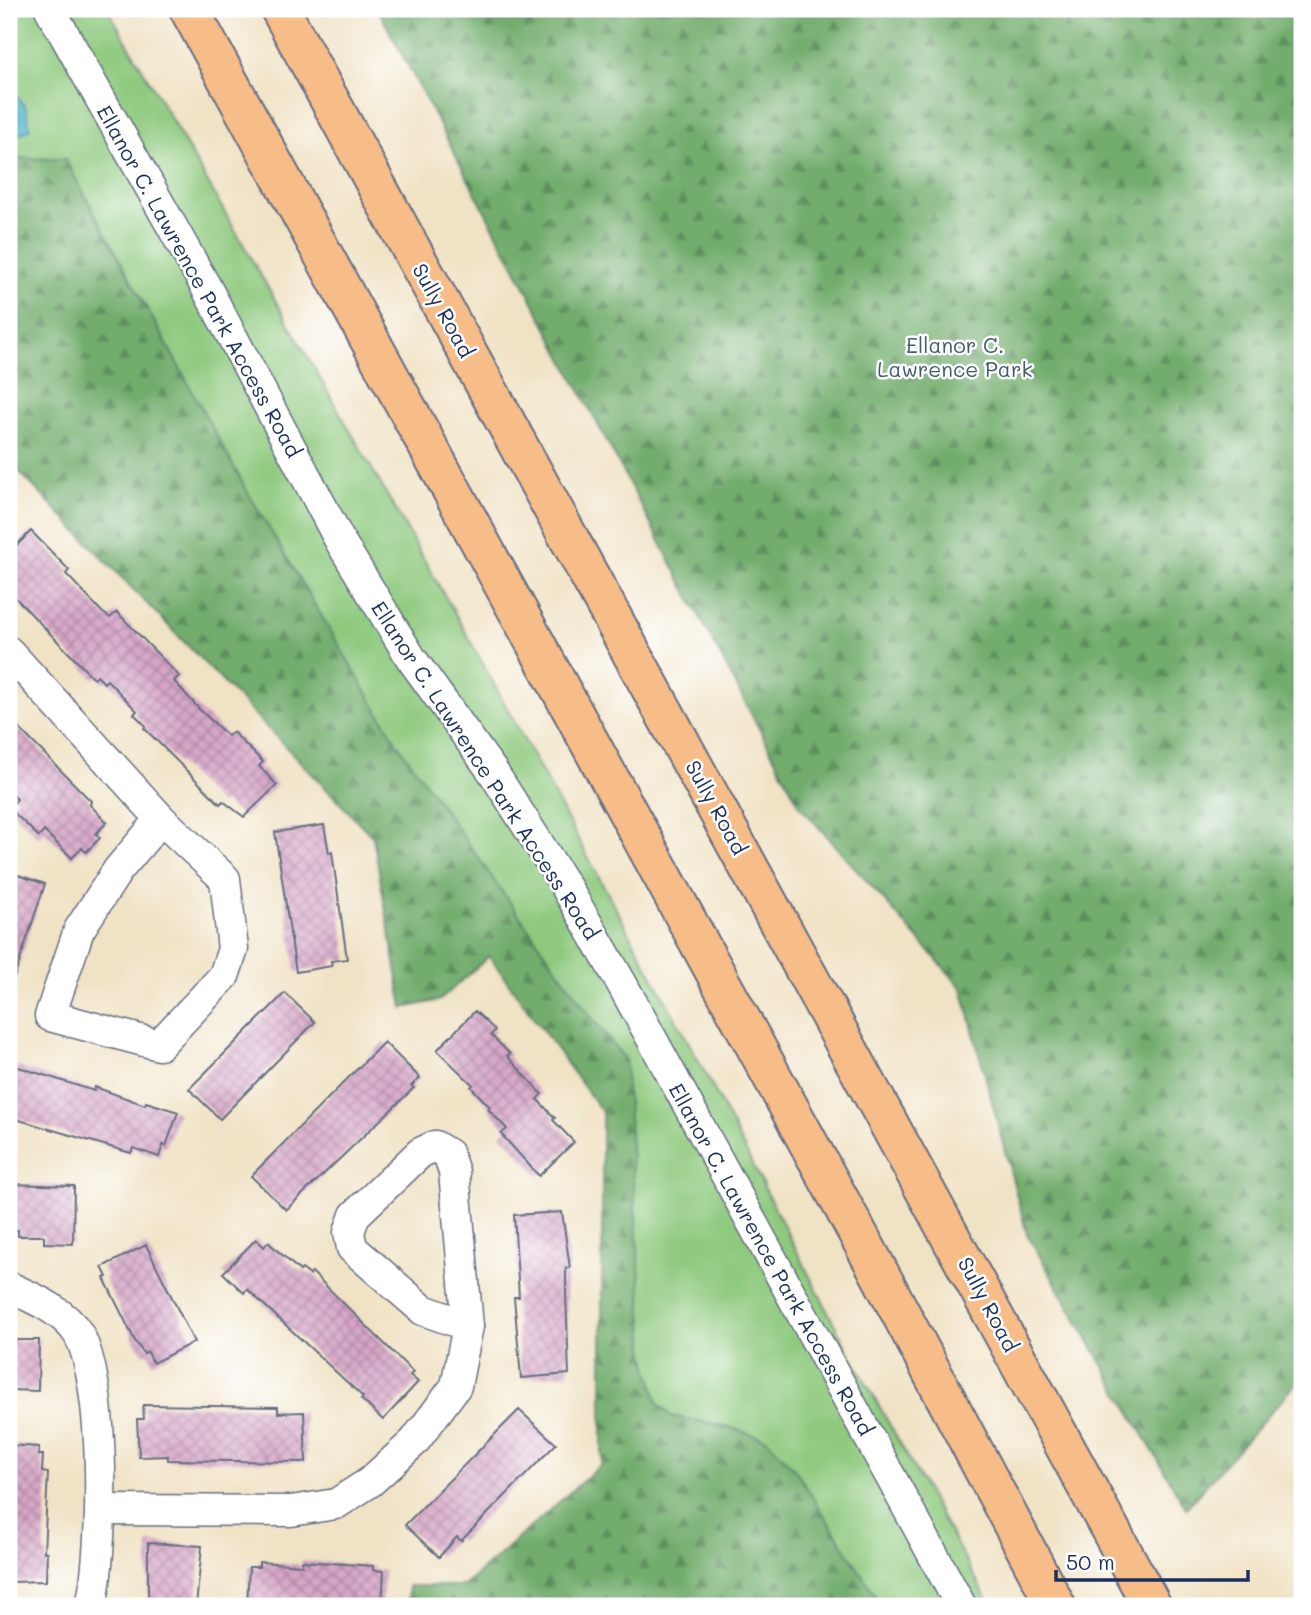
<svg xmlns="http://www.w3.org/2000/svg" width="1311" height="1615" font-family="Mali,sans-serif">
  <defs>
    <pattern id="forest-firs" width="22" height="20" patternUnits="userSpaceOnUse" patternTransform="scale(1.75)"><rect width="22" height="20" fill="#72ad6d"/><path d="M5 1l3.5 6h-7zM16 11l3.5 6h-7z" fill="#5d8d5d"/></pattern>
    <pattern id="water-ripples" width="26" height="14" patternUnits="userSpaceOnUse" patternTransform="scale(1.75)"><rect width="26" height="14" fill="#45afc4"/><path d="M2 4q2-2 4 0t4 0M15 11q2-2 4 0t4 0" fill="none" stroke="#398fa2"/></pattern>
    <pattern id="building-cross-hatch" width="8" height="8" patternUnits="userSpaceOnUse" patternTransform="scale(1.75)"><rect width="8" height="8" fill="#d7a6c7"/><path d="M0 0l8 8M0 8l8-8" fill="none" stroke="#ae88a5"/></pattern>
  </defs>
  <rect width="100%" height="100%" fill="#fff"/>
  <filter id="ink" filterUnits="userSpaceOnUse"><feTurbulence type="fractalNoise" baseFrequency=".0143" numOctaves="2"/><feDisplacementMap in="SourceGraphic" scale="14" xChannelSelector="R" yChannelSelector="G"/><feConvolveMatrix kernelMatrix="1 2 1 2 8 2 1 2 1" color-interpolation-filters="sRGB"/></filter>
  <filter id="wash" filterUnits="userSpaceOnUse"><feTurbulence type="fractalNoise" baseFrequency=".00686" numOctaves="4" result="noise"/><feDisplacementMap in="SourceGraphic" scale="28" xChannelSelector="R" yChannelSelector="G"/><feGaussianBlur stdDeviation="1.57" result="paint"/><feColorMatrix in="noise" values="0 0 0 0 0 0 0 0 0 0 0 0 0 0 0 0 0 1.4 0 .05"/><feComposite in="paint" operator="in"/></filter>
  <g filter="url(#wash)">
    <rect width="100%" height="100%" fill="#f0e2c4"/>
    <!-- green -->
    <polygon fill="#8ec97e" stroke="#547c6e" stroke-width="2" points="9,9 108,9 465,631 708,1078 845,1345 991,1606 638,1606 599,1069 9,461"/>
    <!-- forest -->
    <g fill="url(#forest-firs)" stroke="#466e66" stroke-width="2">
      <polygon points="378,9 1302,9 1302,1377 1186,1508 1027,1234 962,988 800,806"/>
      <polygon points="9,158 65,159 247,491 397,743 591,1017 625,1059 645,1355 658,1403 671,1416 726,1426 767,1439 796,1471 882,1606 409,1606 408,1586 464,1586 602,1464 602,1112 489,956 440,1000 403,1008 373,837 9,461"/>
    </g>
    <!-- water -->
    <polygon fill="url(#water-ripples)" stroke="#306f91" stroke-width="2" points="9,86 26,108 30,129 11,139"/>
    <g id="blocks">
      <!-- building -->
      <g fill="url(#building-cross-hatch)">
        <polygon points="31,531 69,570 66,574 102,612 110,618 117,612 179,676 174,681 200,710 228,736 233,732 263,762 259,766 277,785 244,817 223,801 220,804 144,728 146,726 134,714 137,711 107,680 104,683 97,676 94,679 9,591 9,553"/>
        <polygon points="9,718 91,801 90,805 107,822 96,834 100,838 86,852 82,848 72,858 44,831 39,837 9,808 17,799 9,791"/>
        <polygon points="324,825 329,853 332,852 347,959 331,961 332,966 296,972 275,832"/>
        <polygon points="9,872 45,884 14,978 9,977"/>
        <polygon points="285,993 315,1022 220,1119 189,1089"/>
        <polygon points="475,1011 495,1030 491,1035 510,1054 507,1056 542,1094 537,1099 555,1118 553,1120 574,1142 539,1176 501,1134 507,1129 488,1109 490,1107 471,1087 473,1085 437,1050"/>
        <polygon points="384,1042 420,1078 411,1086 414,1088 286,1210 251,1176"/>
        <polygon points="9,1064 94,1091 95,1087 145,1105 146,1102 178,1112 166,1146 163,1145 159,1157 133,1148 131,1153 9,1117"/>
        <polygon points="9,1184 74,1186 73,1244 44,1243 44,1236 18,1236 18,1230 9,1230"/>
        <polygon points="562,1212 570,1268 566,1268 566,1293 569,1374 521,1378 514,1297 519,1297 514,1215"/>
        <polygon points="256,1239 264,1247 268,1242 300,1271 302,1269 310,1275 312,1272 413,1372 410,1375 418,1382 383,1420 361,1399 363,1397 247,1289 244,1293 223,1273"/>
        <polygon points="146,1245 194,1342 153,1363 148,1352 144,1354 135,1341 104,1278 107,1277 102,1267"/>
        <polygon points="9,1340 39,1340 38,1391 10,1390"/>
        <polygon points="143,1405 278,1407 278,1413 304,1412 306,1462 168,1460 168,1456 139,1457 137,1419 144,1419"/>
        <polygon points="519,1410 556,1444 461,1541 457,1537 439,1557 405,1525"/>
        <polygon points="9,1445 39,1447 39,1455 43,1455 42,1472 48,1473 44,1552 47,1552 46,1581 11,1582 9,1579"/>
        <polygon points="148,1543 202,1546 196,1606 148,1606"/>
        <polygon points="302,1561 373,1566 373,1570 384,1571 382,1606 247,1606 249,1567 259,1567 259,1562 302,1565"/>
      </g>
    </g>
  </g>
  <g filter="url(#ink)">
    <use href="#blocks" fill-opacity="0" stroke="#666e82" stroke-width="2"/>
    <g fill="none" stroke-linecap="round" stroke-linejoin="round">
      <!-- street casing -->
      <g stroke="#666e82" stroke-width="33">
        <g id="street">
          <polyline points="50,9 206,287 340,541 411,658 493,772 565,885 622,984 961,1606"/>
          <polyline points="9,652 161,819 225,879 233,949 224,976 159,1045 50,1016 79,930 118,870 161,819"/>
          <polygon points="435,1146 448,1154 454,1172 468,1326 423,1310 352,1248 349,1232 355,1215 420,1153"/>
          <path d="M9,1287C33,1298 65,1311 79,1335C106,1385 104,1550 91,1606"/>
          <polyline points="101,1510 291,1511 336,1504 370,1482 414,1442 456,1386 468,1326"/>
        </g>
      </g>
      <!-- highway casing -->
      <g stroke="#666e82" stroke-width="42">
        <g id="highway">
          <polyline points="189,9 874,1263 1056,1606"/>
          <polyline points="280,9 1152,1606"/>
        </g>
      </g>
      <!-- street -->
      <use href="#street" stroke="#fff" stroke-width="30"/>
      <!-- highway -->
      <use href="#highway" stroke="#f7bd88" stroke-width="38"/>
    </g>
  </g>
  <g text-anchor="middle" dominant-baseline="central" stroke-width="5" stroke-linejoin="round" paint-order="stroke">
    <!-- street labels -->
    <g font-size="21" fill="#1b2f5e" stroke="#fff">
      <text transform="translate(200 281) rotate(61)">Ellanor C. Lawrence Park Access Road</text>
      <text transform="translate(444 310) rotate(61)">Sully Road</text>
      <text transform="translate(486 770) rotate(57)">Ellanor C. Lawrence Park Access Road</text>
      <text transform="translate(717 807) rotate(61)">Sully Road</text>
      <text transform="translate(772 1259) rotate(61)">Ellanor C. Lawrence Park Access Road</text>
      <text transform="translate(989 1304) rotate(62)">Sully Road</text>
    </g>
    <!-- park labels -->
    <g font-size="21" fill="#3e5d68" stroke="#fff">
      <text x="955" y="344">Ellanor C.<tspan x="955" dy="24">Lawrence Park</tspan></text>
    </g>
  </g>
  <!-- margin -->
  <rect width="1311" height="1615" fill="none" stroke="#fff" stroke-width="35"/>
  <!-- scale -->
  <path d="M1056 1570v10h192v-10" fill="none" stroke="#1b2f5e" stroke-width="3.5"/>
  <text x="1066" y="1570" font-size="21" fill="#1b2f5e" stroke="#ffffff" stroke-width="5" paint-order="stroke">50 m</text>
</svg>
